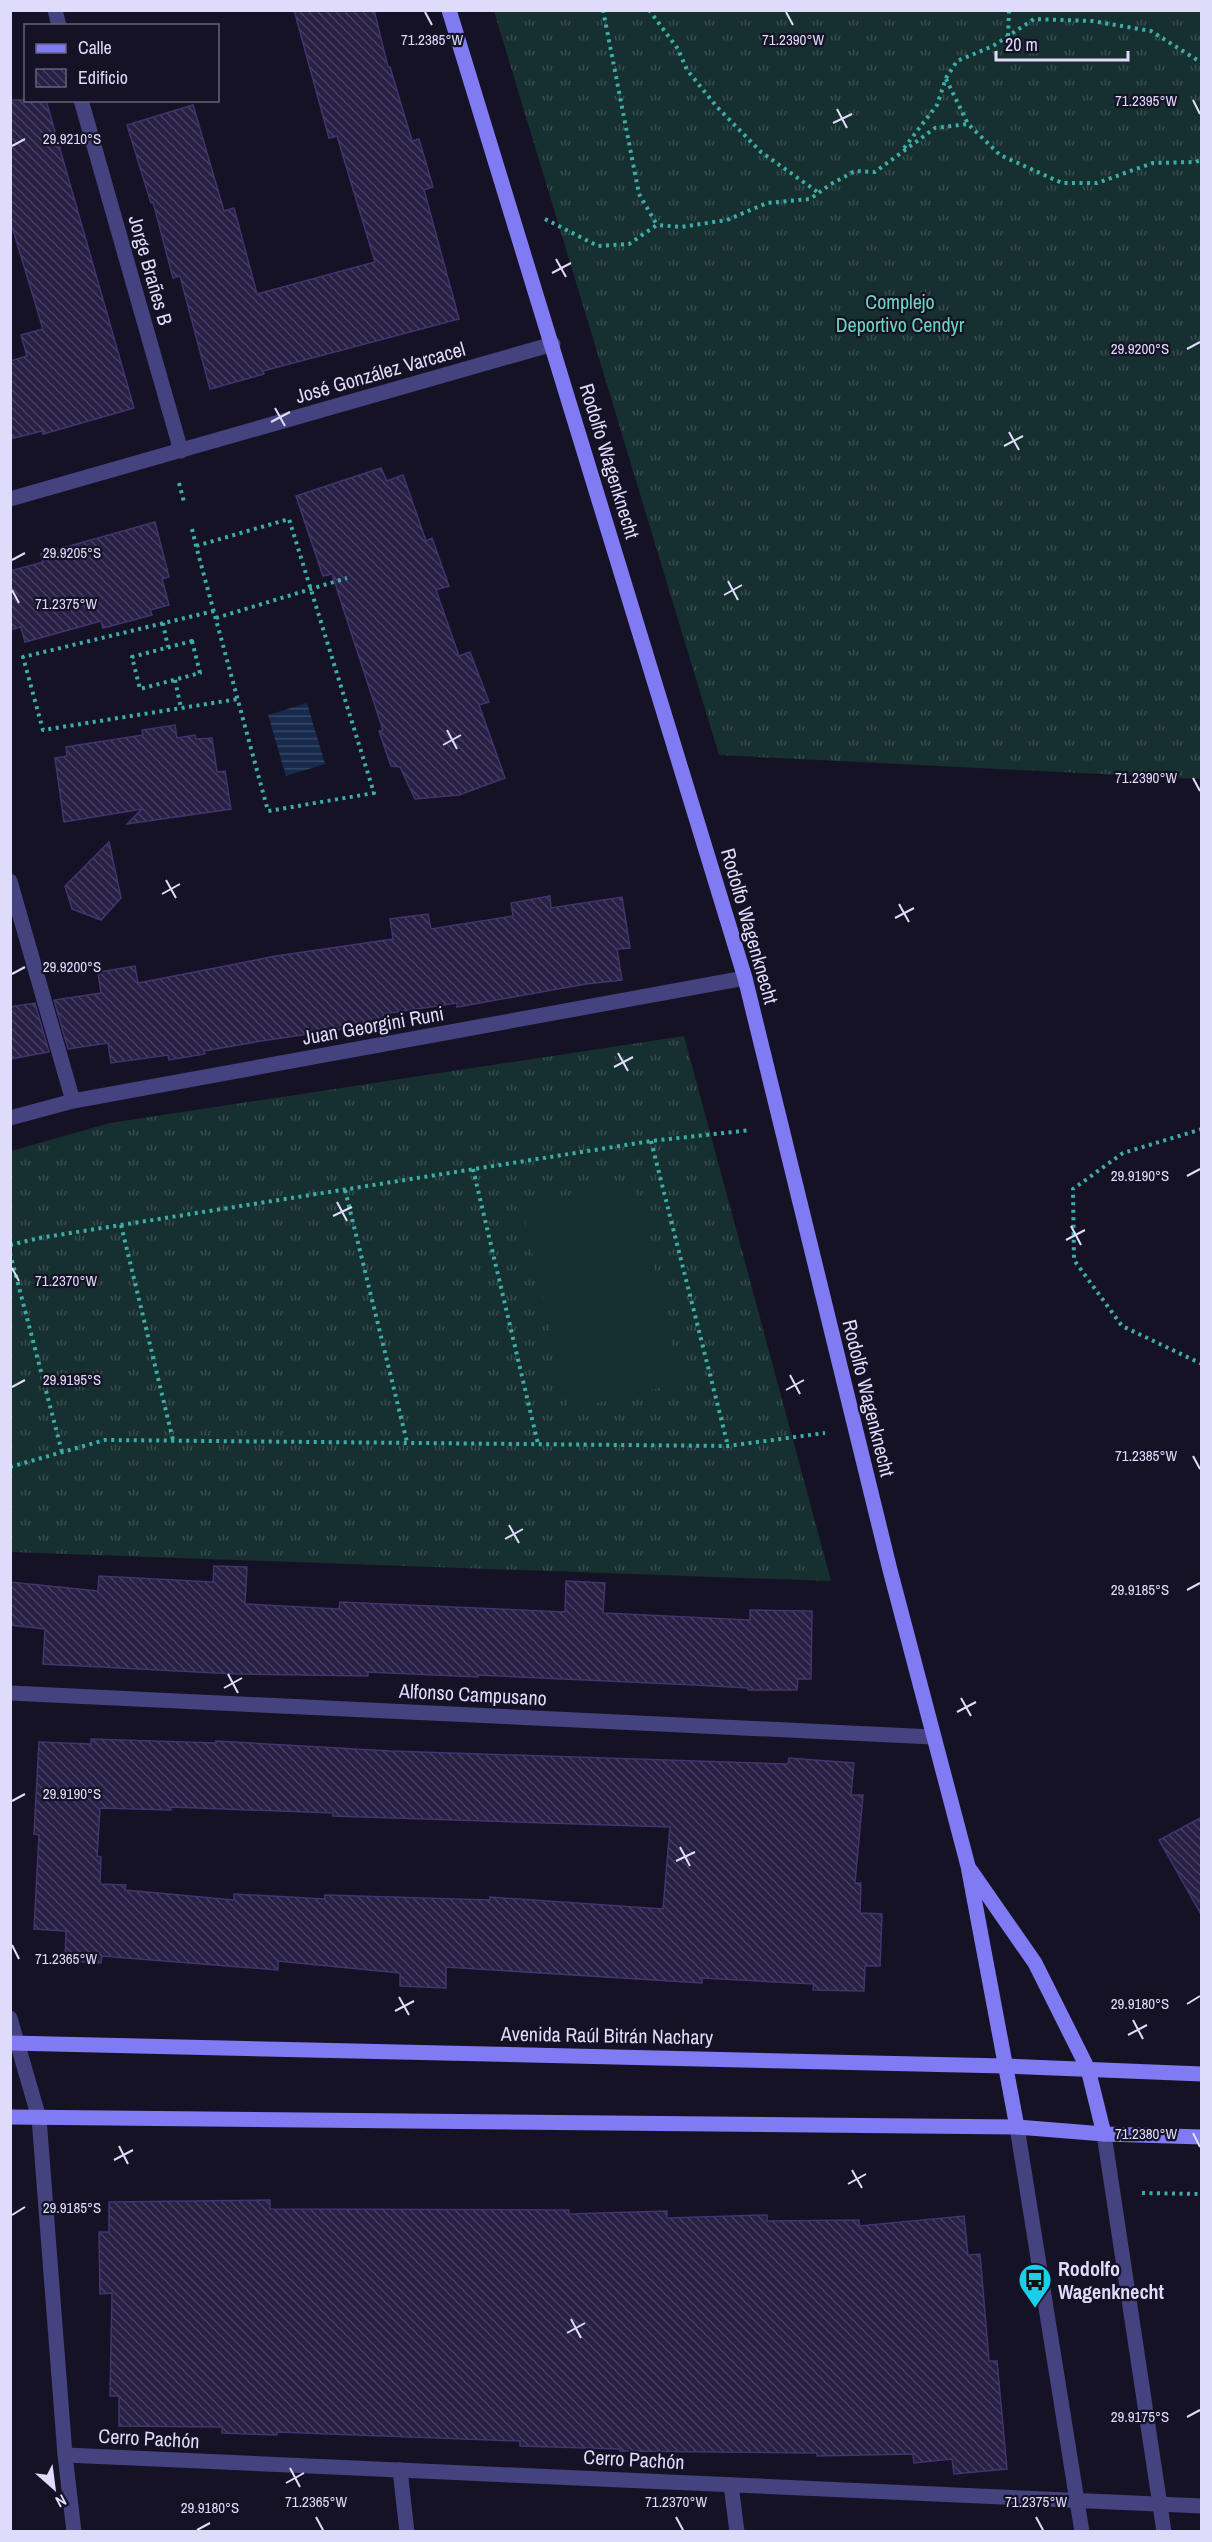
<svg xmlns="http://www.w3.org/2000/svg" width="1212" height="2542" font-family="'Archivo Narrow',sans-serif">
  <defs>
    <pattern id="grass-tufts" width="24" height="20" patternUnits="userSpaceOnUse" patternTransform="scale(1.5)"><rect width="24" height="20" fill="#162f2f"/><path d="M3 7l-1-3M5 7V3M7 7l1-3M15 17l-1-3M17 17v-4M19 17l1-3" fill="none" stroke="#374d4e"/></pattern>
    <pattern id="water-rules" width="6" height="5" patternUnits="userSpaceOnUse" patternTransform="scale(1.5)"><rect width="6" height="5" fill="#162a4c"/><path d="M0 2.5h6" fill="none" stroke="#374867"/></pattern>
    <pattern id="building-back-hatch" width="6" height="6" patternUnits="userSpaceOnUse" patternTransform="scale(1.5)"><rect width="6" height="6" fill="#282045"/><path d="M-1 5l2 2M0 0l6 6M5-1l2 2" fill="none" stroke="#474061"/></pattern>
  </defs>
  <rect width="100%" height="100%" fill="#161226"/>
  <!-- grass -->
  <g fill="url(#grass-tufts)">
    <polygon points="494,11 1201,11 1201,779 719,755"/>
    <polygon points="684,1036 831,1581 11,1552 11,1151 110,1123"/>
  </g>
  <!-- pitch -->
  <polygon fill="#162f2f" points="634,1182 681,1383 569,1409 522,1208"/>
  <!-- water -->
  <polygon fill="url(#water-rules)" points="307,703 325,764 286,776 268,715"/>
  <!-- building -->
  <g fill="url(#building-back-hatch)" stroke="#41346f" stroke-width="1.5" fill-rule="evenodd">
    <polygon points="294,10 374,10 388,67 390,67 412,141 419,139 433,187 424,190 459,319 263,371 264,374 210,389 180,276 173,278 153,202 151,203 127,125 193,105 224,211 234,208 257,294 375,262 337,136 329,138"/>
    <polygon points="10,100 46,100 134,408 43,434 42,431 10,439 10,361 27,356 21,335 43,329 10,220"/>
    <polygon points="381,468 387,481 403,475 426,541 432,538 449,586 436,590 459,656 470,652 489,702 479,705 505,778 459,795 415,799 400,767 391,766 379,731 383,730 332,574 323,576 296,496"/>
    <polygon points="155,522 169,577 162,579 169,605 150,610 152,615 103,628 101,621 25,642 21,627 10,630 10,571 43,562 41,554"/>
    <polygon points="175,725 177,738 195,735 196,739 212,738 217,772 225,771 231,809 127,824 142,809 64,822 55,758 67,756 66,747 143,735 142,730"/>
    <polygon points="109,842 121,898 101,920 72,909 65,886"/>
    <polygon points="550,896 551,908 622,897 630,948 617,949 622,980 586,984 457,1007 457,1003 383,1014 384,1023 261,1041 204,1051 205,1054 169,1060 168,1055 111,1063 108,1043 68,1049 54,1000 101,993 98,972 135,966 138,983 276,956 393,939 390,919 428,914 431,929 513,916 511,903"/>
    <polygon points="35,1003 49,1052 10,1059 10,1007"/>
    <polygon points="214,1566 247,1567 245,1604 339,1609 340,1602 565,1612 566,1581 605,1583 603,1613 750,1620 750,1610 812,1611 811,1679 798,1679 797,1690 748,1690 748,1688 695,1685 478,1675 478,1677 368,1672 368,1676 236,1674 43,1664 45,1629 10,1625 10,1582 98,1591 99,1576 213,1582"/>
    <path d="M91,1739L216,1743V1741L391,1751L788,1764L789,1758L854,1763L851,1795H863L855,1883H861L860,1913L882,1914L880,1966H865L864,1991L813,1990L814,1984L702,1978V1983L446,1967V1988L400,1986V1973L278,1961V1970L102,1956L101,1963L65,1961L66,1931L34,1929L39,1835L34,1834L39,1742L91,1744ZM171,1807L333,1813V1816L670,1827L663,1909L490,1897V1900L325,1895V1899L234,1894V1900L125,1890L126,1885L100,1884L101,1857L97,1856L100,1808L171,1810Z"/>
    <polygon points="1202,1817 1202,1916 1159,1840"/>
    <polygon points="270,2200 270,2209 569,2210 569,2214 667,2211 667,2218 767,2215 767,2221 859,2220 859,2226 964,2216 968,2255 980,2254 989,2361 997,2361 1007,2469 954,2474 952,2459 914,2463 913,2454 817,2456 817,2453 620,2451 620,2449 520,2446 520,2441 277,2432 277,2435 222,2433 222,2427 119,2426 119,2396 110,2396 112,2293 100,2294 99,2232 109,2232 109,2202"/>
  </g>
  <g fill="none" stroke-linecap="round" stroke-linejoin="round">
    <!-- path -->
    <g stroke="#3caea9" stroke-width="4" stroke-dasharray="3 4.5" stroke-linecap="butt">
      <polyline points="603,10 639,194 657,225"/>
      <polyline points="649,10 678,49 687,70 717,107 761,152 819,193"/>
      <polyline points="1008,36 1009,10"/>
      <polyline points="946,79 968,124"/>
      <polyline points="904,148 937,105 946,78 957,61 993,46 1034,19 1092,21 1151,31 1202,63"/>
      <polyline points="545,219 598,246 629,244 657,225 681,227 727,220 767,203 810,199 831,184 855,171 875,172 935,128 968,124 1000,155 1062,183 1097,183 1153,163 1196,162 1202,159"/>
      <polyline points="179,483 184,502"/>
      <polyline points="192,529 196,546 268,811 374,793 289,519 196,546"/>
      <polyline points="214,611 23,657 43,730 238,699"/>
      <polyline points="216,618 347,578"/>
      <polyline points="163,623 168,647"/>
      <polygon points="192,641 200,673 140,689 132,657"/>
      <polyline points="175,680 181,708"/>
      <polyline points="1202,1129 1123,1153 1073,1189 1074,1260 1122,1326 1202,1364"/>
      <polyline points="651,1141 728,1446"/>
      <polyline points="473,1169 538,1444"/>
      <polyline points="345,1190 407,1442"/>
      <polyline points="121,1225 173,1440"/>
      <polyline points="10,1245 39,1238 651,1141 751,1130"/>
      <polyline points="10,1253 62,1452"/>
      <polyline points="10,1467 105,1440 728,1446 825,1433"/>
      <polyline points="1142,2193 1202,2194"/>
    </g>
    <!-- street -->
    <g stroke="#454280" stroke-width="15">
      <polyline points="55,10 59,26"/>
      <polyline points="81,100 181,451"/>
      <polyline points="10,499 553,344"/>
      <polyline points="10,881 73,1101"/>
      <polyline points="10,1118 73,1101 745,978"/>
      <polyline points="10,1693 933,1737"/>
      <polyline points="10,2018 39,2118 65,2455 74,2532"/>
      <polyline points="1017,2127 1082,2532"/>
      <polyline points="1104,2134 1164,2532"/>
      <polyline points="65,2455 1202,2506"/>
      <polyline points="400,2470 407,2532"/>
      <polyline points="731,2485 737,2532"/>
    </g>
    <!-- secondary -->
    <g stroke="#807bf2" stroke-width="15">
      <polyline points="449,10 745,978 890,1570 968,1866 1017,2127"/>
      <polyline points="971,1871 1035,1963 1088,2069 1104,2134"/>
      <polyline points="10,2043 1005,2066 1202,2074"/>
      <polyline points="10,2117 1017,2127 1104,2134 1202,2137"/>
    </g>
  </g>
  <!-- ticks -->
  <path fill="none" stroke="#dfdbfb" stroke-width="2" d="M425,12L432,25M786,12L793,25M1193,100L1200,114M837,109L847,128M833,123L852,114M12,146L25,139M556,259L566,277M552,273L571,263M1187,349L1200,342M275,408L285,426M271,422L290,412M1009,432L1019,450M1004,446L1023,436M12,560L25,553M728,581L738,600M12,590L19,603M724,595L742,585M447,730L457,749M443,745L461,735M1193,778L1200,791M166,880L176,898M162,894L180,884M899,904L909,922M895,918L914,908M12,974L25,967M618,1053L628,1071M614,1067L633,1057M1187,1176L1200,1169M337,1202L347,1221M333,1216L352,1207M1071,1226L1081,1245M1066,1240L1085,1230M12,1268L19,1281M790,1375L800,1394M12,1387L25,1380M786,1390L804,1380M1193,1456L1200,1469M509,1525L519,1543M505,1539L523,1529M1187,1590L1200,1583M228,1674L238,1693M224,1688L242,1678M961,1698L971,1716M957,1712L976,1702M12,1801L25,1794M680,1847L690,1866M676,1861L695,1852M12,1945L19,1959M399,1997L409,2015M1187,2004L1200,1996M395,2011L414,2001M1133,2020L1143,2039M1128,2035L1147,2025M1193,2133L1200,2147M119,2146L128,2164M114,2160L133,2150M852,2170L862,2188M848,2184L866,2174M12,2215L25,2207M571,2319L581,2338M567,2333L585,2323M1187,2417L1200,2410M290,2468L300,2487M286,2483L304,2473M316,2517L323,2530M676,2517L683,2530M1036,2517L1043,2530M197,2530L210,2523"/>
  <!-- icons -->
  <defs>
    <g id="bus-pin" transform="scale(1.725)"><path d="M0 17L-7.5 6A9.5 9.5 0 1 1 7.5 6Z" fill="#1ad0e8" stroke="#161226"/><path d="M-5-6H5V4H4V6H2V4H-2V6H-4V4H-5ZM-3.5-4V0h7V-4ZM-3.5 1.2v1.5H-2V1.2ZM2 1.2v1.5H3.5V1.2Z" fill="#111"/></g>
  </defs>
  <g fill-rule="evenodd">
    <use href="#bus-pin" x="1035" y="2280"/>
  </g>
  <g text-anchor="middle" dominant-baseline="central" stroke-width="4.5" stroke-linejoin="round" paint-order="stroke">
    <!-- street labels -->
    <g font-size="20" fill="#dfdbfb" stroke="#161226">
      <text transform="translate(151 270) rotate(74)">Jorge Brañes B</text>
      <text transform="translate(380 372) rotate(-16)">José González Varcacel</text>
      <text transform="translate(610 461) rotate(73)">Rodolfo Wagenknecht</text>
      <text transform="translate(750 926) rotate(74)">Rodolfo Wagenknecht</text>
      <text transform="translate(373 1025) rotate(-10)">Juan Georgini Runi</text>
      <text transform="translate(869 1398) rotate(76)">Rodolfo Wagenknecht</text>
      <text transform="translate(473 1694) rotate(3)">Alfonso Campusano</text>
      <text transform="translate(607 2035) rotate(1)">Avenida Raúl Bitrán Nachary</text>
      <text transform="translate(149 2438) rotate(3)">Cerro Pachón</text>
      <text transform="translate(634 2459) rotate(3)">Cerro Pachón</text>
    </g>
    <!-- park labels -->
    <g font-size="20" fill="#6dd5bd" stroke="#161226">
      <text x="900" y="301">Complejo<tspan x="900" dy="23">Deportivo Cendyr</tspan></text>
    </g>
    <!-- poi labels -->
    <g font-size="20" font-weight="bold" fill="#dfdbfb" stroke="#161226" text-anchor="start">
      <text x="1058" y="2268">Rodolfo<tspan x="1058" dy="23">Wagenknecht</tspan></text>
    </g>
  </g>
  <g font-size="15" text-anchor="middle" fill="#dfdbfb" stroke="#161226" stroke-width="4.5" stroke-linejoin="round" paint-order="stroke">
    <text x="432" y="45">71.2385°W</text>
    <text x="793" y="45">71.2390°W</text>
    <text x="1146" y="106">71.2395°W</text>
    <text x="72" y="144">29.9210°S</text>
    <text x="1140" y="354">29.9200°S</text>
    <text x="72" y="558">29.9205°S</text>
    <text x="66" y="609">71.2375°W</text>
    <text x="1146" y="783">71.2390°W</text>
    <text x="72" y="972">29.9200°S</text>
    <text x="1140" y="1181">29.9190°S</text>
    <text x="66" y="1286">71.2370°W</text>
    <text x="72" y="1385">29.9195°S</text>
    <text x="1146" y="1461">71.2385°W</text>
    <text x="1140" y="1595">29.9185°S</text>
    <text x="72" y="1799">29.9190°S</text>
    <text x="66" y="1964">71.2365°W</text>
    <text x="1140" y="2009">29.9180°S</text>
    <text x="1146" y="2139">71.2380°W</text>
    <text x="72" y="2213">29.9185°S</text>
    <text x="1140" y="2422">29.9175°S</text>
    <text x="316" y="2507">71.2365°W</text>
    <text x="676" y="2507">71.2370°W</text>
    <text x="1036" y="2507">71.2375°W</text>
    <text x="210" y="2513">29.9180°S</text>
  </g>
  <!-- border -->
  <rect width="1212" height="2542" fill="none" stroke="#dfdbfb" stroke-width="24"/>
  <!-- legend -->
  <rect x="24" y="24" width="195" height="78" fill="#161226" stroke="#66627b" stroke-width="1.5"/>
  <rect x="36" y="44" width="30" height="9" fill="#807bf2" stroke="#66627b" stroke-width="1.5"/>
  <text x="78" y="54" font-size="18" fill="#dfdbfb">Calle</text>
  <rect x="36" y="69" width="30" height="18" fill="url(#building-back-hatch)" stroke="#66627b" stroke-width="1.5"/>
  <text x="78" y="84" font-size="18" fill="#dfdbfb">Edificio</text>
  <!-- north arrow -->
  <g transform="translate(54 2488) rotate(152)" stroke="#161226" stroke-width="4.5" paint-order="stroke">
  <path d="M0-4.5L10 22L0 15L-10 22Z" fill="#dfdbfb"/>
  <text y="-9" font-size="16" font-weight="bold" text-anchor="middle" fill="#dfdbfb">N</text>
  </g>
  <!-- scale -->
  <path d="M996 51v9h132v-9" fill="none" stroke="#dfdbfb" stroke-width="3"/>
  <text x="1005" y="51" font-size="18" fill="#dfdbfb" stroke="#161226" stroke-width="4.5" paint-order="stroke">20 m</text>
</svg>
